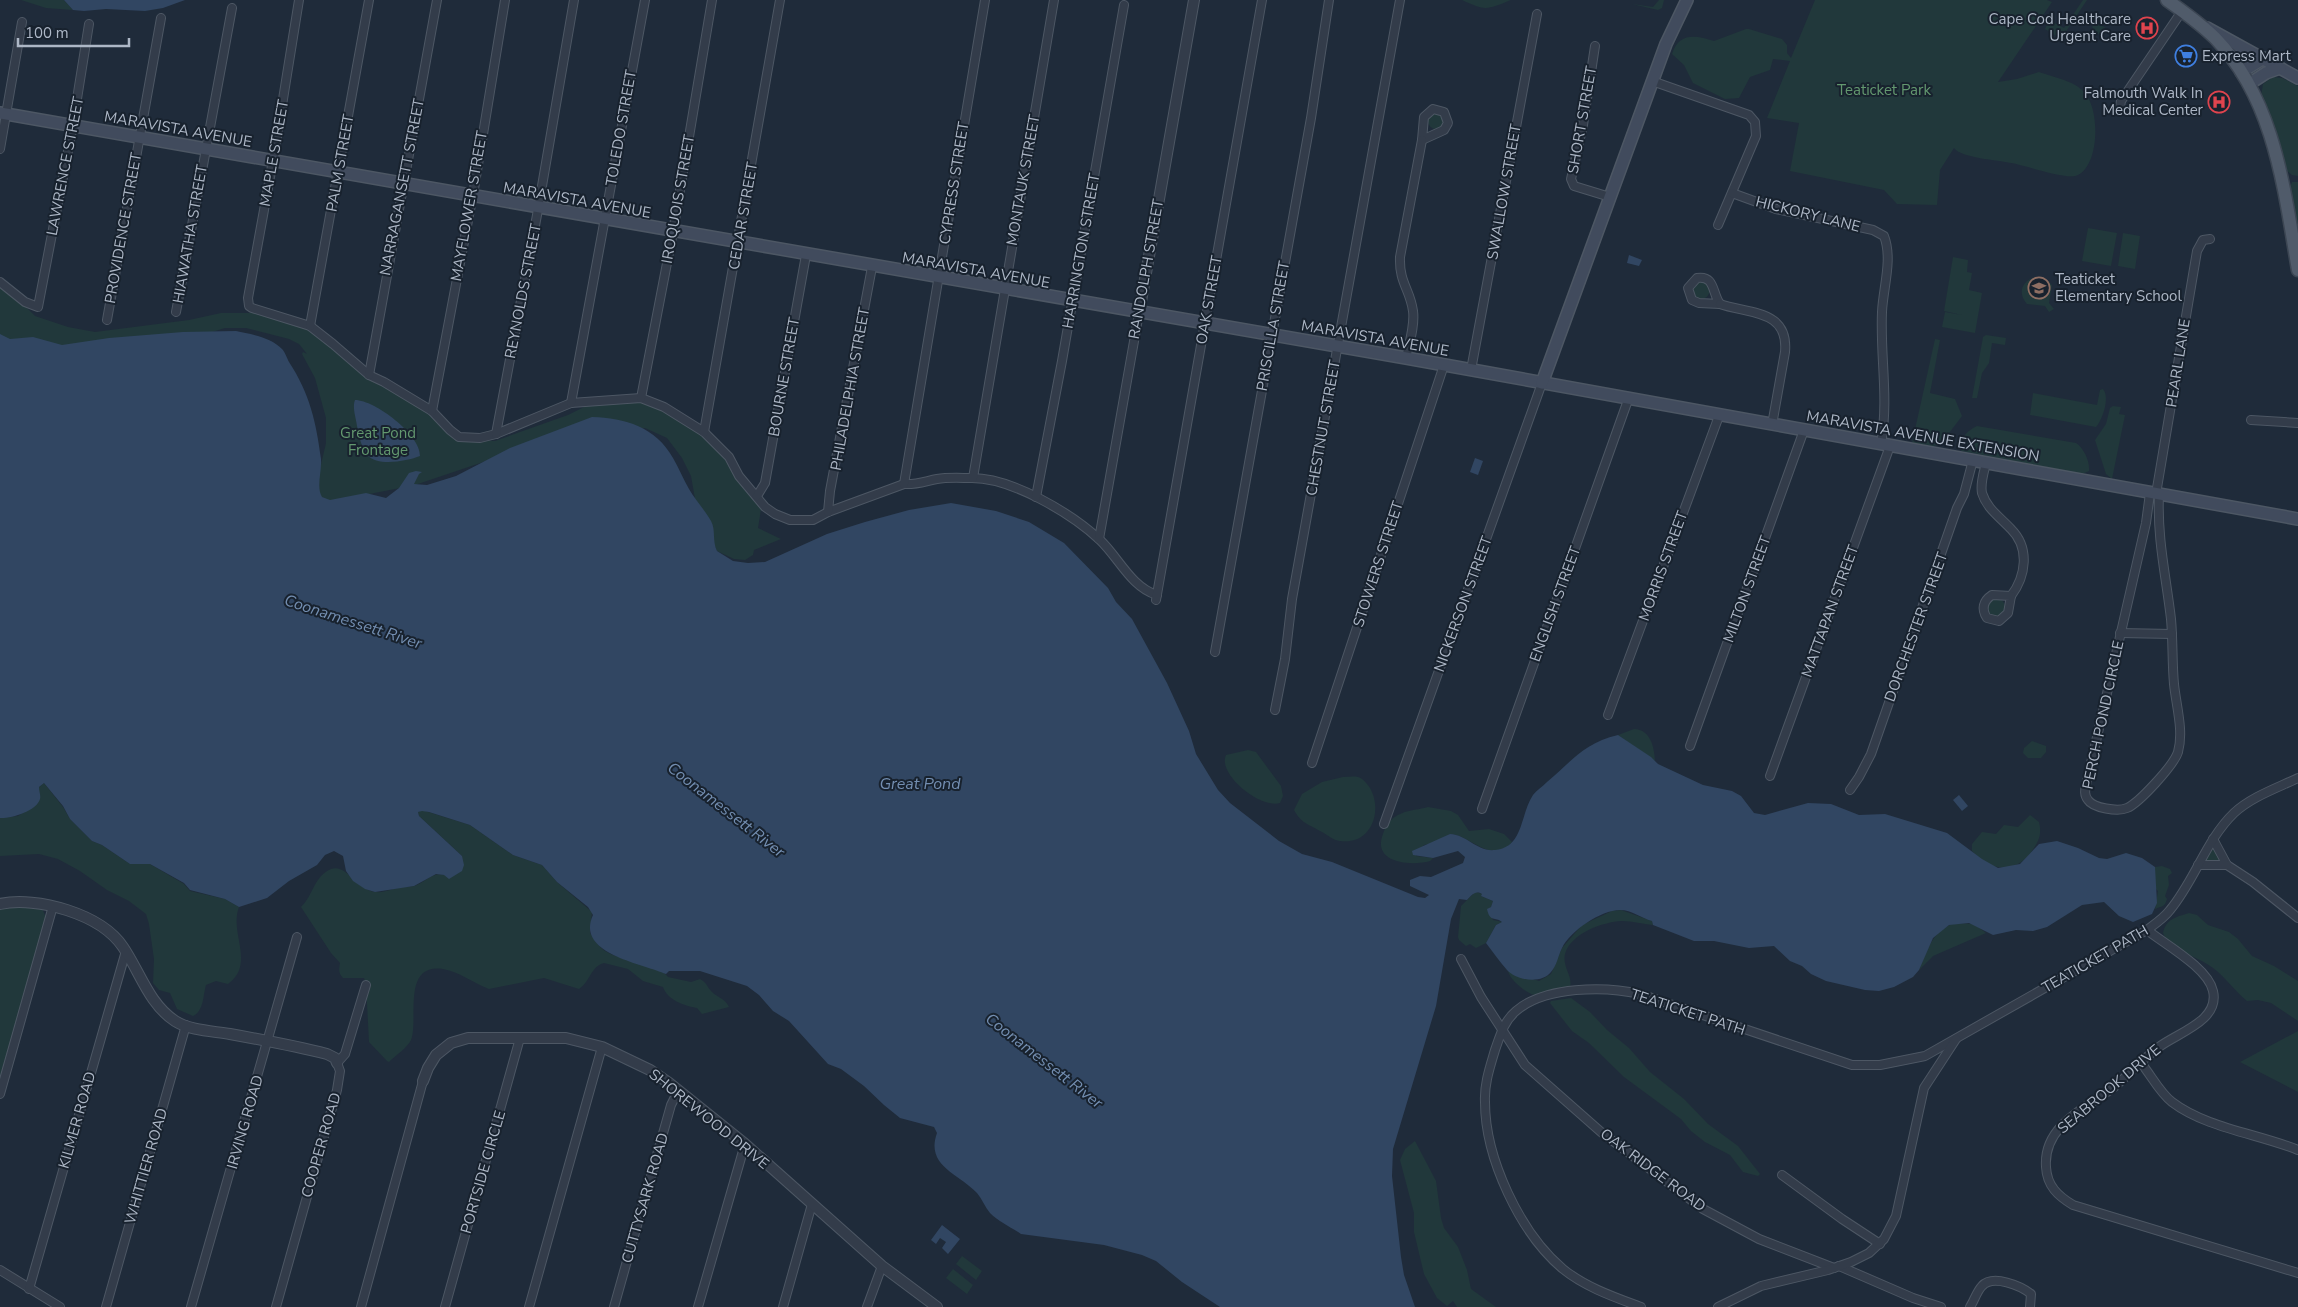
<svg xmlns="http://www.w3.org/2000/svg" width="2298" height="1307" font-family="'Nunito Sans',sans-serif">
  <rect width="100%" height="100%" fill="#1f2b3a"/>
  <!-- green -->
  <g fill="#21383b">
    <polygon points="21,0 64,0 73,10 46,8"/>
    <path d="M1462,0H1511C1486,10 1486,11 1462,0Z"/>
    <polygon points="1659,0 1664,0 1662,8 1658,10 1632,4 1653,7"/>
    <path d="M1815,0H2047L2052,2L1998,82L2017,79L2039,72C2053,77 2075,81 2084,92C2100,108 2100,164 2078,175C2068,181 2025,165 2011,163C1998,160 1961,158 1954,148L1940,170L1937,205L1897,204L1884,190L1790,171L1799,123L1767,118L1790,61L1773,59L1770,70L1750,77L1739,98L1725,99L1693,83L1684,65L1672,54C1679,32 1696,35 1714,41L1746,29H1749L1782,39L1787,45V53L1791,58Z"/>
    <polygon points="2083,0 2087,0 2061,39 2045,29 2049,20 2064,28"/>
    <polygon points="2091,14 2094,18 2093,20 2106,28 2100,35 2093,31"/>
    <polygon points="2273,77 2282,78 2298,86 2298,176 2292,175 2286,170 2272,120 2261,96 2263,84"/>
    <circle cx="1436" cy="121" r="8"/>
    <polygon points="2292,182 2298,182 2298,227 2290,187"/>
    <polygon points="2088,228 2117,233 2111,266 2082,261"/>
    <polygon points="2123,233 2140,236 2135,269 2118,266"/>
    <polygon points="1953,257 1968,260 1967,272 1972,273 1969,290 1982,293 1975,333 1942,327 1945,312 1962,315 1944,311"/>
    <path d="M2036,277L2047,280L2052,285L2049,303L2054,309L2049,312L2045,306L2027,304C2017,293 2022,280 2036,277Z"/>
    <circle cx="1701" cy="290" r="9"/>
    <polygon points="0,286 18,299 35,316 68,327 95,332 189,320 221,313 253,313 267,316 305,328 433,411 447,426 472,440 495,441 568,415 586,406 636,400 662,406 707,434 762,503 758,528 781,539 754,550 753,555 745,560 734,559 717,551 697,510 691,476 682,458 667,438 645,428 498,457 415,485 319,504 319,473 326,443 326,418 315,378 302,354 303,352 307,354 299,344 289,339 246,328 225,328 193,338 81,350 0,339"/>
    <polygon points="1986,335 2006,338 2005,345 1992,343 1989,363 1982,373 1977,398 1972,398 1983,337"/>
    <polygon points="1935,339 1940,340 1930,393 1955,399 1962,416 1940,445 1932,446 1912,443"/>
    <path d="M2103,389C2110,397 2103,419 2096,427L2030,415L2033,393L2097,405L2100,390Z"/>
    <polygon points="2113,406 2121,407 2119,414 2125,415 2112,479 2106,474 2095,440 2106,424 2110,408"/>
    <path d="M1977,426L2076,443C2084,448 2090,462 2089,471L2082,474L1962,451L1957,447C1960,439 1969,429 1977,426Z"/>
    <circle cx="1996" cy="607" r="9"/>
    <path d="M1634,729C1651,730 1654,747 1655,761L1618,735Z"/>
    <polygon points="2032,741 2046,746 2046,752 2041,758 2028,758 2023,753 2024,748"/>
    <path d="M1248,750L1256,752L1281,786L1283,796L1280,803C1260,809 1217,774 1226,755Z"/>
    <path d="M1343,777C1350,777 1357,775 1362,779C1386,798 1377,846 1340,841C1332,840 1327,834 1320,831C1308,824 1301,823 1294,810L1302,794L1322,782Z"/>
    <path d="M44,783L63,807L70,819L92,841L102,845L130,864H150L184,884L190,891L225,899L239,907C229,933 256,964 228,984L216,981L206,985C203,995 204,1011 193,1016L177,1009L170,993L159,990L153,983L154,959L149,924L146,914L129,901L107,890L80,871L58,859L39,854L0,856V818L18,816L38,803L39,787Z"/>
    <path d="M1428,807L1451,811L1458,815L1469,831L1489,829L1504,834L1512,842C1492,866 1471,835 1450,834L1438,842L1424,845L1416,856L1433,858L1430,861C1413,866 1374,864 1382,837C1384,831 1386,824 1391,820C1404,809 1414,811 1428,807Z"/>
    <path d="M422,810L470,825L513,855L542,865L557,882L592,912L590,933C594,939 599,947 605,951C621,961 658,963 668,977L691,982L700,979C707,983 706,985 711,991C716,997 725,998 729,1007L702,1014L697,1008C685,1006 667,1000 663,987L643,981L628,969L604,963C591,966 590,982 579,989L544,978L489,989C473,983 460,972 443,969C401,963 419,1020 411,1040C407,1048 396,1055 389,1062L387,1061L369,1042L366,984L364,978H343C338,973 339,969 340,963L331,953L301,907C313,896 314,876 331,869C346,863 358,891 376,892C384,893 394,888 402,887C406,887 410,887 414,886C425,883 432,871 444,875L462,856L419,816L418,812Z"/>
    <path d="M2030,815L2039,822C2042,834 2039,841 2032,851C2016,874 1990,872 1972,851V844L1982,832L1996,834L2004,825L2018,827Z"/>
    <polygon points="2213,849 2216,851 2223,862 2205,861"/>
    <path d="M2162,866L2170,869L2172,873L2168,876L2169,885L2165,896L2167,899C2165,907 2162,906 2155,909L2158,891L2155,888V867Z"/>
    <polygon points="1475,892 1483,894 1481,896 1493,901 1491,907 1488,909 1493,920 1503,922 1496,925 1486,943 1476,948 1470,944 1466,946 1459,940 1458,937 1461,906"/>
    <polygon points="11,905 42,908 46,918 0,1081 0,907"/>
    <path d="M1621,910L1652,921L1653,925C1643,924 1632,921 1622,921C1603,922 1571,933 1565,954C1562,967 1573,976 1570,987L1534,995C1526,993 1510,980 1508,971L1539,981L1551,974L1562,948L1582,925L1612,911Z"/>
    <path d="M2189,913L2197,915L2208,925L2229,932L2238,939L2252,956L2274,966L2298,981V1021L2271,1003L2258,1000L2247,1001C2233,990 2223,973 2207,964C2193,955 2170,950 2163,933C2166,919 2176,917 2189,913Z"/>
    <path d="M1955,923L1974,924L1986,933L1933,956L1919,970C1927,951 1933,929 1955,923Z"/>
    <polygon points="1571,998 1590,1012 1607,1030 1629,1048 1650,1072 1684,1099 1708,1124 1738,1146 1760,1174 1758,1176 1743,1172 1730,1155 1705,1142 1691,1131 1681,1119 1624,1077 1589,1043 1572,1031 1550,1003 1551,1001"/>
    <polygon points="2298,1031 2298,1092 2240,1062"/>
    <polygon points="1415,1141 1436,1181 1441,1218 1444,1228 1458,1247 1467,1270 1471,1289 1496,1307 1457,1307 1453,1301 1447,1306 1437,1298 1424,1274 1414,1232 1414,1213 1400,1160 1405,1149"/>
    <polygon points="962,1256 982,1271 976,1280 956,1264"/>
    <polygon points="953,1269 973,1285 967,1294 946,1278"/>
  </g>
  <!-- water -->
  <g fill="#314662">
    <polygon points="64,0 185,0 163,8 145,11 106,9 84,11 73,10"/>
    <polygon points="1629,255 1642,260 1639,266 1627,263"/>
    <path d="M236,331C250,334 271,337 282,349C285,352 287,358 289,362C310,394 316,422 321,459C322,471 316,487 322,497L330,500L366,493L386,498L399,488L409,473L416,471L422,472L419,474L414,484L427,485L456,476L510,448L592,417C625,418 656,427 673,458C679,468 683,479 689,489C695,500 705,510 711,521C716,530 712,541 717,551L733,561L748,563L765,562L827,534L865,522L909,510L951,503L996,511L1029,522L1064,543L1108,588L1116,602L1132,619L1167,683L1189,731L1196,754L1218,790L1230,803L1279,841L1302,854L1332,862L1418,897L1425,898L1429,895L1410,886V880L1420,876L1431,877L1463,863L1465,857L1458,851L1433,858L1413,855L1412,851C1425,845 1437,840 1450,834C1468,835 1477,852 1495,850C1524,847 1520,814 1533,795C1537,790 1542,787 1547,782C1572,761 1584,743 1618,735L1651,757L1658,764L1703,785L1732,791L1741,796L1754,813L1765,815L1808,803L1831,804L1859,815L1885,814L1947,833L1982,859L1998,868L2020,864L2039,844L2057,841L2078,848L2099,858L2107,859L2126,853L2142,858L2155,867L2157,903L2152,914L2133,922L2119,916L2104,902L2082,905L2047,927L2033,931L2016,930L1993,935L1969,923L1949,925L1933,938L1919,970L1913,977L1894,987L1879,991L1865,990L1826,981L1811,974L1802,966L1790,961L1774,946L1749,948L1714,941H1694L1653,925L1652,921C1641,918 1632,910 1620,910C1601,910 1570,931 1562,948C1558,956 1557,965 1551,972C1542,984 1517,981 1507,970C1500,962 1493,952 1486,943L1496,925L1502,922C1495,916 1490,923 1487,909L1491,907L1493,901L1481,896L1482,894C1475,890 1472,895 1467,900L1459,899L1451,919L1436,1006L1393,1149L1392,1176L1401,1257L1404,1275L1415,1307H1220L1182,1282L1156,1261L1142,1255L1104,1245L1021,1234C1011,1227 999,1222 990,1213C985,1207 982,1199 977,1193C959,1174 925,1166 937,1133L934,1127L900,1118L884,1105L864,1086L841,1069L828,1064L789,1021L773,1011L759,995L747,986L700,971H669L666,974C642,963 575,954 593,915L588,907L557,882L542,865L513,855L470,825L429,812L422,811L418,812L419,816L462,856L464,865L462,871L449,879L444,875L436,874L414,886L375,892L365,889L353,881L346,871L343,856L334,851L325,855L317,865L289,881L267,898L239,907L225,899L190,890L184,883L150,864H130L102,845L92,841L70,819L63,806L44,783L39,787C39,792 41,795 40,799C37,811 10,819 0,818V334L10,339L33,337L62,345L109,338L183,332Z"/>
    <path d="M355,400C375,400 421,435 420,456C407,461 378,467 367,455C361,448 359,434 357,426C356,418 352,407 355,400Z"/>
    <polygon points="1475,458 1483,461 1478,475 1470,472"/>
    <polygon points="1959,795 1968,806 1962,811 1953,800"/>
    <polygon points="942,1225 960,1239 948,1254 942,1248 946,1242 940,1238 936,1244 931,1240"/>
  </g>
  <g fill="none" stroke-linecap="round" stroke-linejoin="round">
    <!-- minor casing -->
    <g stroke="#4d5764" stroke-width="10">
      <g id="minor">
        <path d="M299,0L274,155L248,298L249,306L252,308L310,326L333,344L369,375L384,382L432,411L450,430L459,437L480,438L496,434L571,403L641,398L664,407L704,432L729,457L739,476L765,507L775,514L790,520H813L828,512L904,484C916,485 926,481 937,479C948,477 961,478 972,478C1012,478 1071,513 1100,540C1119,558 1131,587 1157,595"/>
        <polyline points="1595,46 1583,125 1571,179 1574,186 1610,197"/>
        <polyline points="1652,81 1749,115 1755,122 1756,136 1718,225"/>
        <polyline points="2120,107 2121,101 2182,11"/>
        <polygon points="1433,109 1444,112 1448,123 1444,130 1422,140 1424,117"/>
        <polyline points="0,149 22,22"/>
        <path d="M1732,193L1776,209L1873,230L1884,236C1893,259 1883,288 1882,312C1880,357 1889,398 1881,444"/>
        <path d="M1697,278C1715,275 1712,293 1720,304L1699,303L1692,300L1688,288Z"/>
        <polyline points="0,282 25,302 38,307 72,130 89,24"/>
        <path d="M1720,304C1748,314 1789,309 1785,352L1772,425"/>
        <polyline points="176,312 232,8"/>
        <polyline points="107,320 161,18"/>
        <polyline points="310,326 369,0"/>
        <path d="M1406,358C1409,344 1415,326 1413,311C1410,289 1399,283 1400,257L1422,140"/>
        <polyline points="1471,370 1537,14"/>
        <polyline points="369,375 437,0"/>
        <polyline points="641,398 673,232 712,0"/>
        <polyline points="571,403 645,0"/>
        <polyline points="432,411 474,189 505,0"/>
        <polyline points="2251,420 2298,423"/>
        <polyline points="704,432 780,0"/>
        <polyline points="496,434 537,215 574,0"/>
        <path d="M1986,463C1984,472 1980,483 1982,493C1987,509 2000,517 2011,529C2030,548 2026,576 2011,596"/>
        <polyline points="973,478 1054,0"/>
        <polyline points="904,484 985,0"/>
        <path d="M2150,493L2146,523L2086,785C2085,790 2084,795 2088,800C2093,808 2118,812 2127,808C2139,803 2174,765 2178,752C2184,731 2176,705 2174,684C2172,662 2173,641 2171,619C2166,576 2157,539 2159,494"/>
        <polyline points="2156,494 2197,251 2203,240 2210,239"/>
        <polyline points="757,496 765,483 806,255"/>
        <polyline points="1036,497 1062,361 1124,5"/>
        <polyline points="828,512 830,491 872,267"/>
        <polyline points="1099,539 1139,313"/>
        <path d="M1992,595L2011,596L2008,613L1999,621L1987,618C1981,609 1983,601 1992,595Z"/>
        <polyline points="1156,600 1262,0"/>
        <polyline points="2120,633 2172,634"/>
        <polyline points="1215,652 1311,118 1329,0"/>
        <polyline points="1275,710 1285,659 1292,599 1400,0"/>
        <polyline points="1608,715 1719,416"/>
        <polyline points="1690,746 1804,430"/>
        <polyline points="1312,763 1444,365"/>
        <polyline points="1770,776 1890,446"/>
        <polyline points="1850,790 1859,777 1871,754 1957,508 1964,494 1973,460"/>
        <polyline points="1482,809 1628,400"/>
        <polyline points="1384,824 1542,383"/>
        <polyline points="2213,839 2227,865 2253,882 2298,918"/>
        <polyline points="2198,865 2227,865"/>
        <path d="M2147,930C2166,945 2208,968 2213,991C2220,1021 2177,1033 2159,1047C2142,1059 2129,1075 2113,1088C2085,1108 2043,1126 2046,1167C2047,1186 2058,1196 2073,1205L2298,1273"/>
        <polyline points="1461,959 1481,997 1525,1065 1601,1132 1703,1209 1759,1239 1834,1268"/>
        <path d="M2141,1063C2151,1075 2160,1093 2172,1102C2206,1128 2259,1134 2298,1150"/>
        <polyline points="0,1094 53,906"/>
        <polyline points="1782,1175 1842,1219 1880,1244"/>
        <polyline points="1839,1266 1913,1298 1941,1307"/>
        <polyline points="0,1270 60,1307"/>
        <polyline points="29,1289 126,951"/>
        <polyline points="106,1307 186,1025"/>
        <polyline points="191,1307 297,937"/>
        <polyline points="276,1307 337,1090 340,1071 337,1063 345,1054 366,985"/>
        <polyline points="361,1307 423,1081"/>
        <polyline points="445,1307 520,1038"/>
        <polyline points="529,1307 602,1047"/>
        <polyline points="614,1307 671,1105 678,1091"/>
        <polyline points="698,1307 745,1144"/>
        <polyline points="783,1307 812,1204"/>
        <polyline points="867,1307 882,1266"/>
        <path d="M1641,1307C1614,1297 1585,1287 1563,1269C1520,1233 1485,1158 1485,1102C1484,1084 1490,1067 1495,1050C1500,1036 1504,1021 1516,1011C1545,986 1605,986 1640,994L1852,1065H1880L1925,1056L2147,930C2155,924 2164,918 2170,910C2195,880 2206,840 2234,813C2251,797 2277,788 2298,778"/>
        <polyline points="1718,1307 1761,1286 1828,1270 1851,1262 1869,1253 1884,1239 1896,1216 1924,1088 1956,1039"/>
        <path d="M1970,1307C1974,1301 1977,1291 1982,1286C1993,1274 2021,1286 2031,1294L2030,1307"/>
      </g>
    </g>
    <!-- tertiary casing -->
    <g stroke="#4d5764" stroke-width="12">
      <g id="tertiary">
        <polyline points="1139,313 1194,0"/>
        <path d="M0,904C37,896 101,914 123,947C140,972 149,1004 175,1021C191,1031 213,1031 230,1034C263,1040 295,1046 327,1054L335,1058L337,1063"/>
        <polyline points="423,1081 428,1068 436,1055 451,1043 468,1038 566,1038 602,1047 650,1070 669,1083 745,1144 882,1266 937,1307"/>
      </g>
    </g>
    <!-- secondary casing -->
    <g stroke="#4d5764" stroke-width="14">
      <g id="secondary">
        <polyline points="2207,28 2298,78"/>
        <polyline points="2241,72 2264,58"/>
        <polyline points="2249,84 2266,73 2280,68"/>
        <polyline points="0,113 1406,358 2298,519"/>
        <polyline points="1542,383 1666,44 1687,0"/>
      </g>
    </g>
    <!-- primary casing -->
    <g stroke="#3c4653" stroke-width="15">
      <path id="primary" d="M2167,0C2184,12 2201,24 2215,38C2275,100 2284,189 2298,270"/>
    </g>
    <!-- minor -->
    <use href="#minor" stroke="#333c4a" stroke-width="8"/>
    <!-- tertiary -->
    <use href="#tertiary" stroke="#333c4a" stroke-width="10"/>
    <!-- secondary -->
    <use href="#secondary" stroke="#414b5d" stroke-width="11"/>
    <!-- primary -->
    <use href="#primary" stroke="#505b6a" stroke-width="12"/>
  </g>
  <!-- icons -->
  <defs>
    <g id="hospital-ring" transform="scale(1.125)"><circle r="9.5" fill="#18222e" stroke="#e0444e" stroke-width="1.5"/><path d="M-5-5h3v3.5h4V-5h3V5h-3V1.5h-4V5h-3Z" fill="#e0444e"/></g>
    <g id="supermarket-ring" transform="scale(1.125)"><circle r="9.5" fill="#18222e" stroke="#3f7fe0" stroke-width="1.5"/><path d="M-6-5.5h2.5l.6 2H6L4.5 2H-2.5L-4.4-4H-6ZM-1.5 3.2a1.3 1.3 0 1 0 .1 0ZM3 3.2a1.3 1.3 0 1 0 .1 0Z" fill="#3f7fe0"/></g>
    <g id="school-ring" transform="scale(1.125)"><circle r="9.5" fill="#18222e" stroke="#8d6e63" stroke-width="1.5"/><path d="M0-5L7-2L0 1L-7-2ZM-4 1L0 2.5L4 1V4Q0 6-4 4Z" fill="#8d6e63"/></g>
  </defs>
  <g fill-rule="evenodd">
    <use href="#hospital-ring" x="2147" y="28"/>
    <use href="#supermarket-ring" x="2186" y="56"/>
    <use href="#hospital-ring" x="2219" y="102"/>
    <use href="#school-ring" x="2039" y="288"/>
  </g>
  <g text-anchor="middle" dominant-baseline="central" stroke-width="4" stroke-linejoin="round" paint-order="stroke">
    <!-- poi labels -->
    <g font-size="15" fill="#adb7c6" stroke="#18222e" text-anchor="end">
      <text x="2131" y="19">Cape Cod Healthcare<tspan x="2131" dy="17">Urgent Care</tspan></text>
      <text x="2202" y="56" text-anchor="start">Express Mart</text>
      <text x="2203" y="93">Falmouth Walk In<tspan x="2203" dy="17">Medical Center</tspan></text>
      <text x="2055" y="279" text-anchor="start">Teaticket<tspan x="2055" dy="17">Elementary School</tspan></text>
    </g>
    <!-- park labels -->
    <g font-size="15" fill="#63986f" stroke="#18222e">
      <text x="1884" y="90">Teaticket Park</text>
      <text x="378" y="433">Great Pond<tspan x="378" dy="17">Frontage</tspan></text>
    </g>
    <!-- street labels -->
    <g font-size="15" fill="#adb7c6" stroke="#18222e">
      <text transform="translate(1582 120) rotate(-80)">SHORT STREET</text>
      <text transform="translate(621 128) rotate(-80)">TOLEDO STREET</text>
      <text transform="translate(178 129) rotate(10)">MARAVISTA AVENUE</text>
      <text transform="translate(274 153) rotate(-80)">MAPLE STREET</text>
      <text transform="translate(340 163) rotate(-80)">PALM STREET</text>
      <text transform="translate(65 166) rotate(-79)">LAWRENCE STREET</text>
      <text transform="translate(1023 180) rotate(-80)">MONTAUK STREET</text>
      <text transform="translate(954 183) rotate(-81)">CYPRESS STREET</text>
      <text transform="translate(402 187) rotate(-79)">NARRAGANSETT STREET</text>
      <text transform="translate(1504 192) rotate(-80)">SWALLOW STREET</text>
      <text transform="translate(678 199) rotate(-80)">IROQUOIS STREET</text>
      <text transform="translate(577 200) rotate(10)">MARAVISTA AVENUE</text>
      <text transform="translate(469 206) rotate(-80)">MAYFLOWER STREET</text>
      <text transform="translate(1808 214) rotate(14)">HICKORY LANE</text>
      <text transform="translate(743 216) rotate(-80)">CEDAR STREET</text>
      <text transform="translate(123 228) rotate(-80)">PROVIDENCE STREET</text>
      <text transform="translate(190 234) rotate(-80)">HIAWATHA STREET</text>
      <text transform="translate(1081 251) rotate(-80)">HARRINGTON STREET</text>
      <text transform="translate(1146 269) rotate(-80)">RANDOLPH STREET</text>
      <text transform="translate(976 270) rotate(10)">MARAVISTA AVENUE</text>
      <text transform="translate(523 291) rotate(-79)">REYNOLDS STREET</text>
      <text transform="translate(1209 300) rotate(-80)">OAK STREET</text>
      <text transform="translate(1273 326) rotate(-80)">PRISCILLA STREET</text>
      <text transform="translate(1375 338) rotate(10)">MARAVISTA AVENUE</text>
      <text transform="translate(2178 363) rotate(-81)">PEARL LANE</text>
      <text transform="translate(784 377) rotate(-80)">BOURNE STREET</text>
      <text transform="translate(850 389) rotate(-80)">PHILADELPHIA STREET</text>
      <text transform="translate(1323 428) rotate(-80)">CHESTNUT STREET</text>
      <text transform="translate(1923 436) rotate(10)">MARAVISTA AVENUE EXTENSION</text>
      <text transform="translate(1378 564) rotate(-72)">STOWERS STREET</text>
      <text transform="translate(1663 566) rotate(-70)">MORRIS STREET</text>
      <text transform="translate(1747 589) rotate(-70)">MILTON STREET</text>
      <text transform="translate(1463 604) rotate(-70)">NICKERSON STREET</text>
      <text transform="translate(1555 604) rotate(-70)">ENGLISH STREET</text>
      <text transform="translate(1830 611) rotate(-70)">MATTAPAN STREET</text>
      <text transform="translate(1916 627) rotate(-70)">DORCHESTER STREET</text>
      <text transform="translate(2103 715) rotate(-78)">PERCH POND CIRCLE</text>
      <text transform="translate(2095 959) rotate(-30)">TEATICKET PATH</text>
      <text transform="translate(1688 1012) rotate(18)">TEATICKET PATH</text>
      <text transform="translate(2109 1089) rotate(-40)">SEABROOK DRIVE</text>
      <text transform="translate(709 1119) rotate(39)">SHOREWOOD DRIVE</text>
      <text transform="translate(77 1120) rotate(-74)">KILMER ROAD</text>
      <text transform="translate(245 1122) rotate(-74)">IRVING ROAD</text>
      <text transform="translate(321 1145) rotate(-74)">COOPER ROAD</text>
      <text transform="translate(146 1166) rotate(-74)">WHITTIER ROAD</text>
      <text transform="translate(1653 1170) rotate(37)">OAK RIDGE ROAD</text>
      <text transform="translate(483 1172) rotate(-74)">PORTSIDE CIRCLE</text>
      <text transform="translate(645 1198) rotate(-74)">CUTTYSARK ROAD</text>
    </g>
    <!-- water labels -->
    <g font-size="16" font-style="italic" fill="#738eb1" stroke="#18222e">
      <text transform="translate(353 622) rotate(18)">Coonamessett River</text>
      <text x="920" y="784">Great Pond</text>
      <text transform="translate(726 810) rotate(38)">Coonamessett River</text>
      <text transform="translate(1044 1061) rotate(38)">Coonamessett River</text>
    </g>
  </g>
  <!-- scale -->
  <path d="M18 38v8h111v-8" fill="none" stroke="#adb7c6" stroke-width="2.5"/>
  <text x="25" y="38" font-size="15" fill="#adb7c6" stroke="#18222e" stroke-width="4" paint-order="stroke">100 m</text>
</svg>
